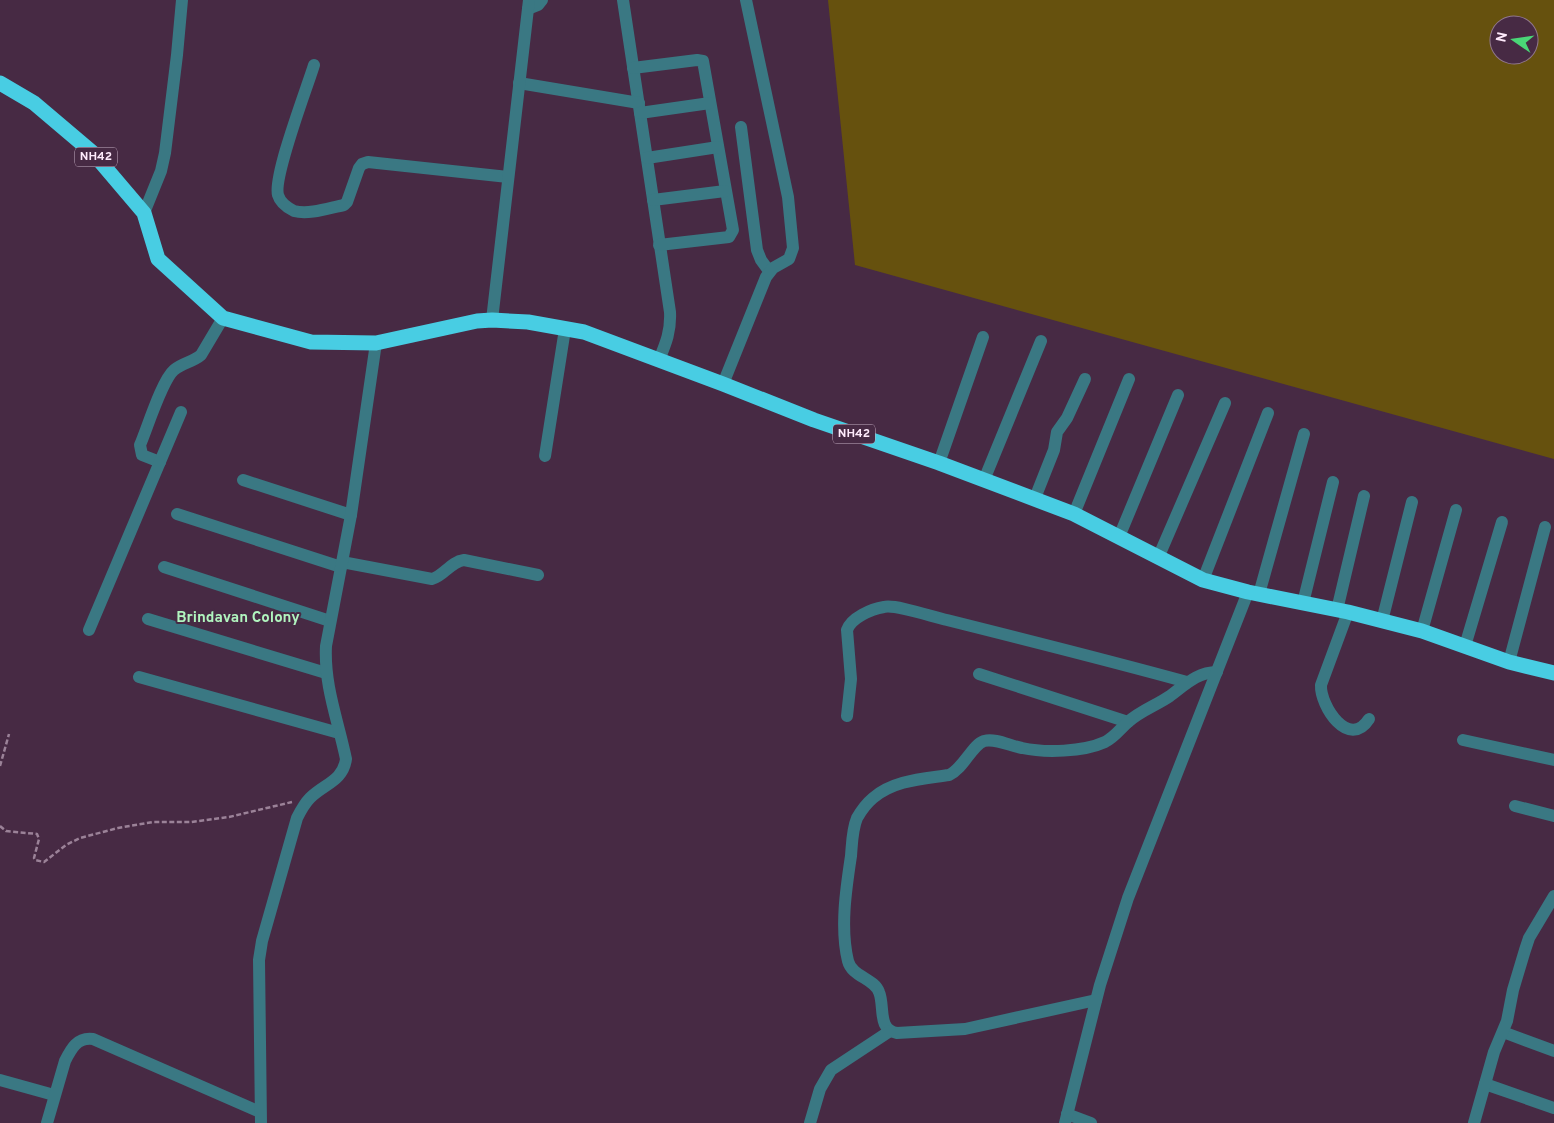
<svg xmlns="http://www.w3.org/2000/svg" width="1554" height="1123" font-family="Overpass,sans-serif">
  <rect width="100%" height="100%" fill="#472a44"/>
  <!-- green -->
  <path fill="#66510e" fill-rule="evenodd" d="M828,0H1554V459L855,265ZM1499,25H1529V55H1499Z"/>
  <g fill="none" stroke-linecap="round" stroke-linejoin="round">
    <!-- path -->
    <g stroke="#9b8298" stroke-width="2.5" stroke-dasharray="5 2.5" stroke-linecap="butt">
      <polyline points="0,766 9,734"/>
      <polyline points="0,826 6,831 37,834 39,839 34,858 35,860 44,862 66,845 80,838 118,828 153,822 191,822 229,817 292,802"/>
    </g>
    <!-- minor -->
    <g stroke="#3a7883" stroke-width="12">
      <path d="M623,0L670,312C671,331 666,343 659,360"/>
      <polyline points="528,9 538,5 542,0"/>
      <path d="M314,65C307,88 273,176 278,195C280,202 288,208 294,211C309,215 329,208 344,205L347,202L359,168L362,164L368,162L508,177"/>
      <polyline points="633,68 697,60 703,61 733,230 729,237 659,245"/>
      <polyline points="519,83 639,103"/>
      <polyline points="640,113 710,103"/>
      <polyline points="741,127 757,250 761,260 769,271"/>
      <polyline points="647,158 718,147"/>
      <polyline points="653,200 725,191"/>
      <polyline points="144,213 161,171 165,153 177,55 182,0"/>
      <polyline points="492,320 529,0"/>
      <polyline points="723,384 766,277 773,268 789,259 793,248 788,197 746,0"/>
      <polyline points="545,456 565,329"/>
      <path d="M160,462L142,455L140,445C147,429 162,380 174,370C182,363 193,362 201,355L223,318"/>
      <polyline points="939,463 983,337"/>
      <polyline points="243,480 351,515"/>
      <polyline points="984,480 1041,341"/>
      <polyline points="1035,498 1054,450 1057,432 1067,418 1085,379"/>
      <polyline points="177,514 341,567"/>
      <polyline points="1074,514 1129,379"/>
      <polyline points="1119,537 1178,395"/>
      <polyline points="1158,558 1225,403"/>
      <path d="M342,562L432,579C444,576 450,562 464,560L538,575"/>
      <polyline points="164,567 330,621"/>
      <polyline points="1203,580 1268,413"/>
      <polyline points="1259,594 1304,434"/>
      <polyline points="1303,603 1333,482"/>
      <polyline points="1337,610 1364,496"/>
      <path d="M1348,612L1321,685C1320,706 1349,750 1369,719"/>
      <polyline points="148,619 326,673"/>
      <polyline points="1382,621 1412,502"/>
      <polyline points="89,630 181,412"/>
      <polyline points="1422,631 1456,510"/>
      <polyline points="1465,646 1502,522"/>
      <polyline points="1509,662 1545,527"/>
      <polyline points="979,674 1128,722"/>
      <polyline points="139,677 339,733"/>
      <path d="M847,716L851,679L847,630C851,618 871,609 884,607C895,604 933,617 947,620C1027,640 1107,660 1187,682"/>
      <polyline points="1463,740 1554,760"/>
      <polyline points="1515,806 1554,816"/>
      <path d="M1096,1000L965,1029L897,1033C877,1030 885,1006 879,992C874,978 852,977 848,961C840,928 846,889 851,856C852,844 852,830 857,818C861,811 867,803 873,798C894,780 923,779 949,775C964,768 972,745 984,741C996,738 1010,746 1022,748C1045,753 1083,752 1105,742C1115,737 1120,729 1128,722C1140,711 1157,705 1170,696C1185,685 1197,672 1217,672"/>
      <polyline points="1503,1032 1554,1051"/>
      <polyline points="0,1080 54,1095"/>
      <polyline points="1485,1084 1554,1108"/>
      <polyline points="1067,1114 1091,1123"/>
      <path d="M47,1123L65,1061C71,1049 77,1037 93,1039L260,1112"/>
      <path d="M261,1123L259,960L262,941L297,818C301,810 304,804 310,798C324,784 343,781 346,759C338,720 324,686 326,646L351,515L376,343"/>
      <polyline points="810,1123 820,1089 831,1070 890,1031"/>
      <polyline points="1065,1123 1100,985 1128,898 1248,592"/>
      <polyline points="1474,1123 1494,1052 1507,1021 1513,990 1525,950 1529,938 1554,896"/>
    </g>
    <!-- highway -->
    <polyline stroke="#48cde3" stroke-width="15" points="0,83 34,103 93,153 144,213 158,259 223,318 311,342 376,343 477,321 492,320 528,322 584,332 723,384 814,420 939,463 1074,514 1203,580 1248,592 1348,612 1422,631 1509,662 1554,673"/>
  </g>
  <g text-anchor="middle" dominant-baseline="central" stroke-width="4" stroke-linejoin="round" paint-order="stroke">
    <!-- shield labels -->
    <g fill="#472a44" stroke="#c7b0c4" stroke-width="1">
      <rect x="75" y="147.5" width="42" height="19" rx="4"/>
      <rect x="833" y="424.5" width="42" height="19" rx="4"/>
    </g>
    <g font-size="12" font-weight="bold" fill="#feeafb">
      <text x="96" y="157">NH42</text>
      <text x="854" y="434">NH42</text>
    </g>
    <!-- neighbourhood labels -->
    <g font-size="15" font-weight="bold" fill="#b1f5bf" stroke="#472a44">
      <text x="238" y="618">Brindavan Colony</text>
    </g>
  </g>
  <!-- north arrow -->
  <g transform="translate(1514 40) rotate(283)"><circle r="24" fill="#472a44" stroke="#90778d"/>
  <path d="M0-4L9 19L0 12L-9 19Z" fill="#4ad677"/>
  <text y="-8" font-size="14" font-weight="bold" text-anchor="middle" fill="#feeafb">N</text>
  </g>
</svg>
